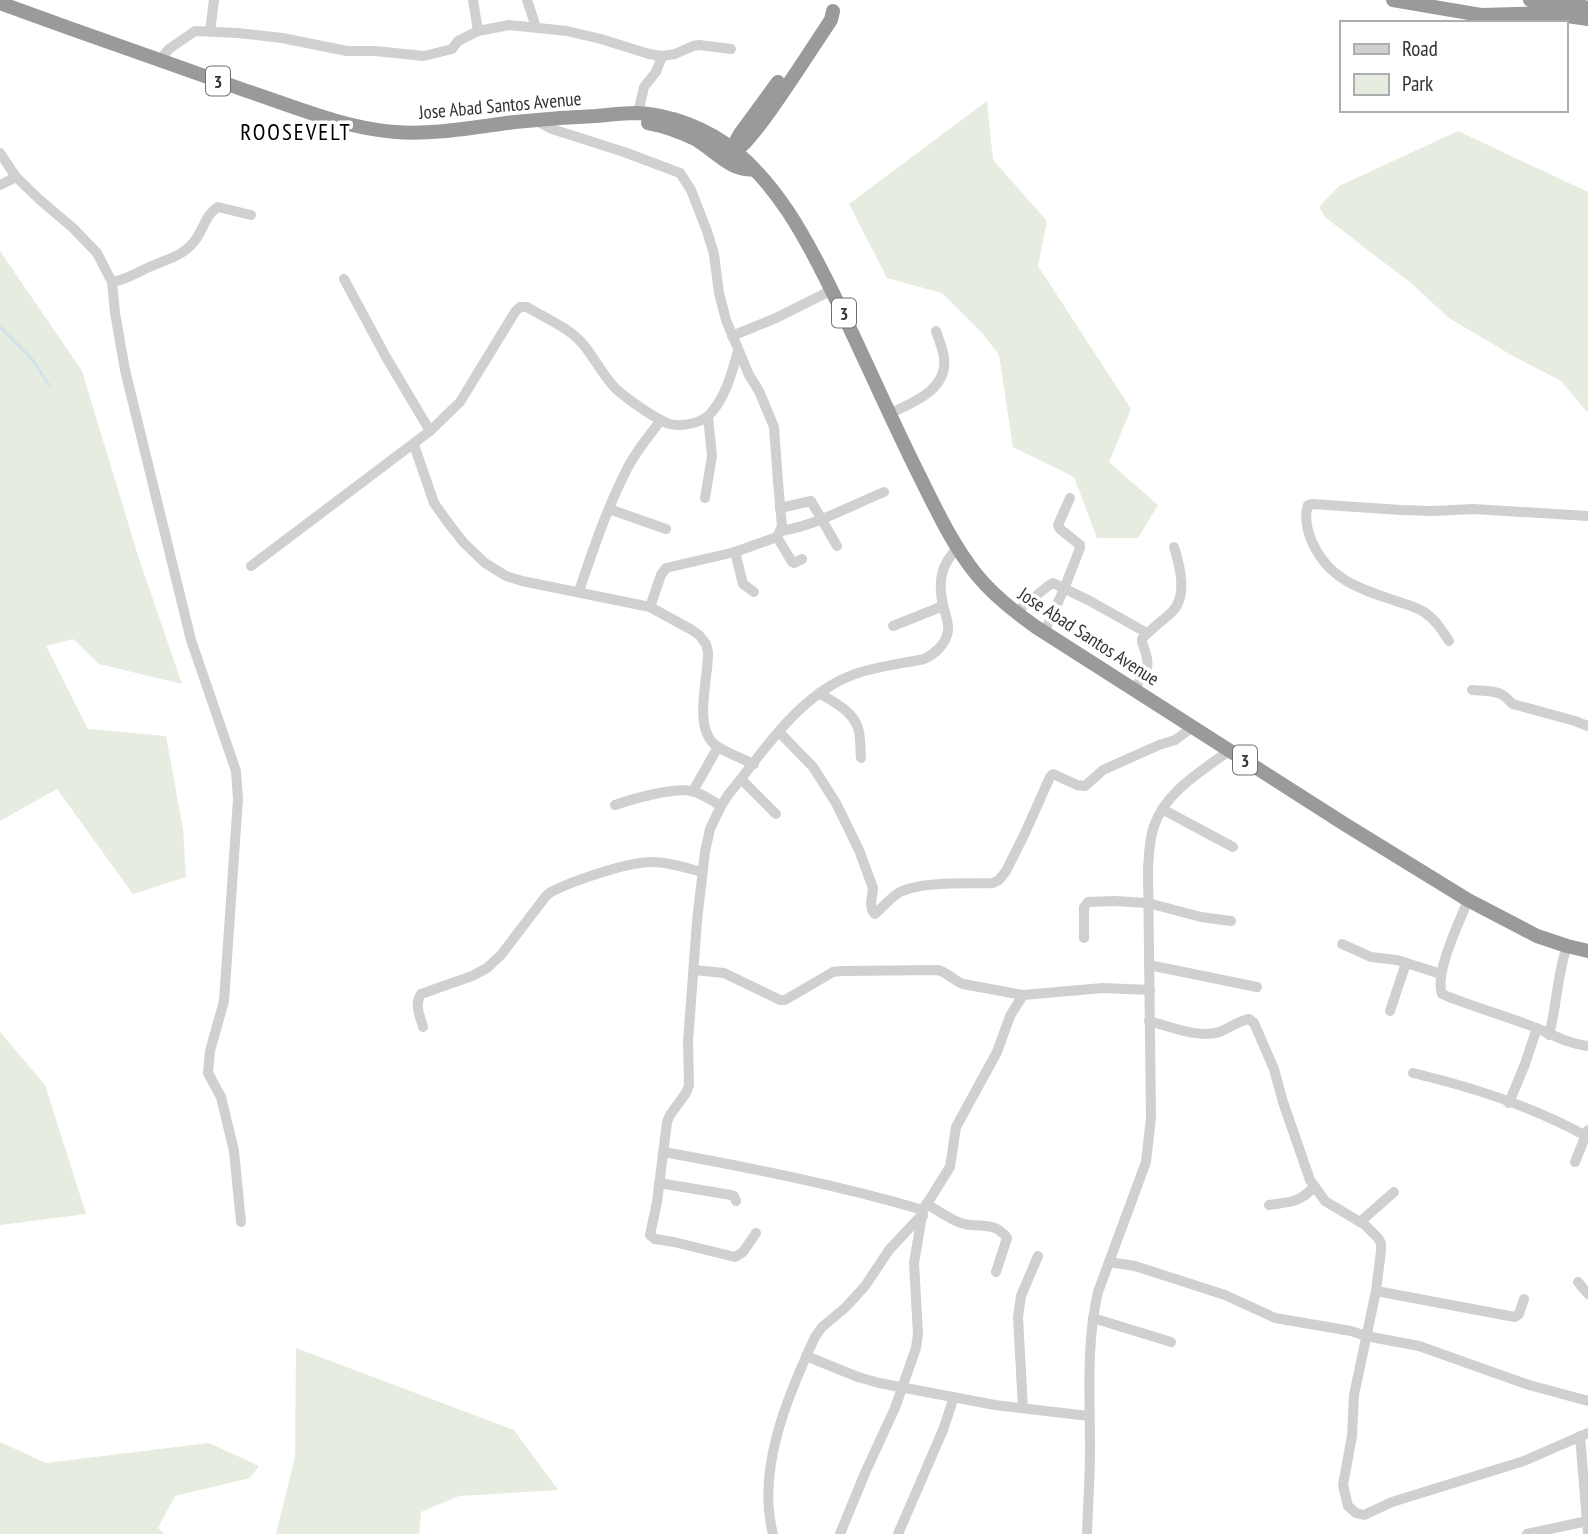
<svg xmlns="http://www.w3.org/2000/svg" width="1588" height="1534" font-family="'PT Sans Narrow',sans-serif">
  <rect width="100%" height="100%" fill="#fff"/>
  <!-- green -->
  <g fill="#e6ecdf">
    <polygon points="987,101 993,160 1047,221 1038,266 1131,409 1109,462 1158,505 1138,538 1097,538 1074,477 1013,447 999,355 982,333 942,293 887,278 849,204"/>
    <polygon points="1458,131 1588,192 1588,413 1561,381 1513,356 1449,318 1411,283 1326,218 1319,207 1339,186"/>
    <polygon points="0,251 82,371 138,556 182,684 99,664 73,639 46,646 88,729 166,736 183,829 186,877 133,894 57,789 0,821"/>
    <polygon points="0,1032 45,1085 86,1214 0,1225"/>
    <polygon points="296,1348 514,1430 558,1490 459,1496 421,1512 419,1534 276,1534 295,1457"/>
    <polygon points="0,1442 46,1463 209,1443 259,1466 250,1478 175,1496 158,1528 165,1534 0,1534"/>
  </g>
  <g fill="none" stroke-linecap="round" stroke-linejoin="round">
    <!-- stream -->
    <polyline stroke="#cfe2ee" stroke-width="2.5" points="0,327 32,359 49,385"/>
    <!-- minor -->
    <g stroke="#d0d0d0" stroke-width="10">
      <polyline points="473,0 478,31"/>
      <polyline points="527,0 536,27"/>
      <polyline points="210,31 214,0"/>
      <polyline points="159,61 169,49 195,31 238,33 282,38 347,51 375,51 424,56 452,49 458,41 478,31 509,25 567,31 601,39 649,54 662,56 675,54 693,46 699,45 731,49"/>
      <polyline points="638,113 644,87 656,72 662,56"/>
      <polyline points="535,120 552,129 624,152 680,173 691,190 707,231 714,254 719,293 726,320 749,375 759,391 774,427 778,482 782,526 777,537 735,552 666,568 661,575 650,607"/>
      <polyline points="0,153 16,177 40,200 73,228 97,253 112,282 115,313 125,370 191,640 236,771 238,799 224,1001 210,1051 208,1073 221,1097 234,1151 241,1222"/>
      <polyline points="0,185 16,177"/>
      <polyline points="344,279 386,357 430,431"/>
      <path d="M112,282C124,280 132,275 143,270C162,260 183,258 196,239C204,228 206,214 218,207L251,215"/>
      <polyline points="732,336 776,318 832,290"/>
      <path d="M889,414C912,403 948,390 944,358C943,349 939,340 936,331"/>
      <path d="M414,445L434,503L449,524L464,543L485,563L506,576L522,581L650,607L692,630L699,635L706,644L708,652C709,676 693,725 714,744C722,751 743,759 754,764"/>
      <polyline points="705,498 712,456 708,417"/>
      <polyline points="780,508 811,501 837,546"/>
      <polyline points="609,509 666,529"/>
      <path d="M781,531C817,525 850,506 884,492"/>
      <polyline points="777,537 792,562 794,563 802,559"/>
      <polyline points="735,552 743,584 754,592"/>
      <path d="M251,566L430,431L460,402L515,312L520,307H527C543,317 569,328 581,342C594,356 602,375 616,389C626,398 658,421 670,424C682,427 702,423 710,414C726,397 732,372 738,351"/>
      <path d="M579,591C593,550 607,508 627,469C636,451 649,436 661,420"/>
      <polyline points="1015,613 1048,586 1053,583 1090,601 1147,633"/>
      <polyline points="893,626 943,606"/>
      <polyline points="1044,633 1064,589 1080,548 1080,545 1060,529 1058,525 1070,498"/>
      <path d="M1449,641C1442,630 1435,619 1424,612C1415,606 1404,604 1393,600C1357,588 1329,579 1312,542C1307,530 1304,517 1308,505L1312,504L1401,510L1432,511L1473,509L1588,516"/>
      <path d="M1134,690C1148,666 1152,669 1142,642V639C1151,629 1162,621 1172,612C1188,596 1180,566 1174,547"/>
      <path d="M1472,690C1481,691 1497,690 1504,696C1508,699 1510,702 1513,704L1575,721L1588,726"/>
      <path d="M819,693C832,701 853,711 858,728C861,737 860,748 861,758"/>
      <path d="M779,732L813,767L836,803L859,850L873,888L871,904L872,910L875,914C883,907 891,897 900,892C922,881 968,884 993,883L999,880L1006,871L1025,833L1050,777L1053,774L1077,785L1085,786L1103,770L1159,745L1175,740L1193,727"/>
      <polyline points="741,779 776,814"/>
      <polyline points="693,791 718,747"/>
      <path d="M615,805C632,799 675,787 691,791C702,793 712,801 721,806"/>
      <polyline points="1162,809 1233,847"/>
      <path d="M1468,900C1460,921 1434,973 1442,994C1472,1007 1505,1015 1536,1028C1554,1035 1568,1044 1588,1046"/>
      <polyline points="1084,938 1084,907 1088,902 1114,901 1148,903 1201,917 1231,921"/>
      <polyline points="1342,944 1371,957 1397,960 1441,974"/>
      <polyline points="1149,965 1257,987"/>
      <path d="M694,970L724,973L780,1000H785L833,972L842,971L938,970C947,972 954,981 963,984L1023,995L1103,988L1150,990"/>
      <polyline points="1390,1011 1406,963"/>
      <path d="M1149,1021C1168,1026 1200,1039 1219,1032C1230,1028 1238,1021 1249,1019L1254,1023L1274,1069L1283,1102L1310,1180L1325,1201L1365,1225L1378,1238L1381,1243V1251L1376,1291L1354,1395L1352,1436L1343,1485L1348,1506L1356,1513L1364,1515L1392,1502L1524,1461L1588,1433"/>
      <path d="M423,1027C420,1016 414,1004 421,994L472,976L487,968L501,955L546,896L551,892C572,881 630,861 653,862C669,862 686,868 702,872"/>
      <path d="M1549,1035C1557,1005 1557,975 1567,946"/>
      <path d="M1413,1073C1472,1087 1532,1106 1586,1136"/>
      <polyline points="1509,1103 1525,1064 1537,1028"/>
      <path d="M664,1152C751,1168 838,1185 923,1210"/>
      <polyline points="1575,1162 1588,1130"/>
      <polyline points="659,1183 731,1195 734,1196 736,1201"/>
      <path d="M926,1204C938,1210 949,1219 961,1223C978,1229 994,1220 1007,1238L996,1272"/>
      <path d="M1269,1205C1290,1202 1299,1203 1314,1187"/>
      <polyline points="1360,1222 1394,1192"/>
      <path d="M756,1233L743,1252L735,1257L674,1242L655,1239L650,1235L657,1202L667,1122L670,1115L686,1093L689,1085L688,1042L697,921L705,852L710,829L721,806L728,795C764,751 799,694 855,674C877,666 901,664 924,659C935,654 946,644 948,631C949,624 946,616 944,609C938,586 939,565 958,548"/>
      <polyline points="1109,1262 1135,1266 1225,1295 1275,1318 1351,1331 1366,1336 1419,1346 1529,1385 1588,1401"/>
      <polyline points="1578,1282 1588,1294"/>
      <polyline points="1376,1291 1515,1317 1519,1314 1524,1299"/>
      <polyline points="1093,1318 1171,1342"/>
      <polyline points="806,1356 858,1377 879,1383 995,1405 1089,1416"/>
      <polyline points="1023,1408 1018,1317 1021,1296 1038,1256"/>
      <polyline points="1587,1521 1588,1534"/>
      <path d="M773,1534C756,1470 788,1395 815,1337L822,1327L846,1307L865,1286L889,1250L919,1218L923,1216"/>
      <polyline points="840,1534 865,1473 895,1408 916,1348 918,1334 914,1263 923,1210 950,1167 956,1127 997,1052 1010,1016 1023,995"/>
      <polyline points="898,1534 943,1430 954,1397"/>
      <path d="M1087,1534C1088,1505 1090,1476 1090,1448C1090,1395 1086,1344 1098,1292L1146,1162L1151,1118L1148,869C1149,855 1149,840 1154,826C1166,791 1202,771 1230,750"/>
      <polyline points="1527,1534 1587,1521 1580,1436"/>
    </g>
    <!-- highway -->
    <g stroke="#9a9a9a" stroke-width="14">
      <polyline points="1393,0 1481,15 1547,13 1588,19"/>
      <polyline points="1530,0 1562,8"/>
      <polyline points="1555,0 1588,8"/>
      <path d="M0,3C82,33 164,62 247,91C295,107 344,128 395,132C436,135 475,127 515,122C542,119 569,117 596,116C609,115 622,113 636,113C670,114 708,129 735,151C777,186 803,233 827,281C859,345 887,411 919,475C936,509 952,544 976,574C993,595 1013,611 1036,627L1346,825L1468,900L1537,936L1567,946L1588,951"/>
      <path d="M648,123C664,126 681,132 695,139C713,149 732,173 754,169"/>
      <path d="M700,142C711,144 724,154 736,150C751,146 817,40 831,20L833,11"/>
      <polyline points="735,151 736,141 740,134 778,82"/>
    </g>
  </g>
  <g text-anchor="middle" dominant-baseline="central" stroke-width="7" stroke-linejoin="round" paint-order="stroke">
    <!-- shield labels -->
    <g fill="#fff" stroke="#707070" stroke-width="2">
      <rect x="206" y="66.5" width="24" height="29" rx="5"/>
      <rect x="832" y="298.5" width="24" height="29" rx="5"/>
      <rect x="1233" y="745.5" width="24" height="29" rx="5"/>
    </g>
    <g font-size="18" font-weight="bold" fill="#333">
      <text x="218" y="81">3</text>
      <text x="844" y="313">3</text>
      <text x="1245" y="760">3</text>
    </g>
    <!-- street labels -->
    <g font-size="19" fill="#333" stroke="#fff">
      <text transform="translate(500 105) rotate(-5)">Jose Abad Santos Avenue</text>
      <text transform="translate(1089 636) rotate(33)">Jose Abad Santos Avenue</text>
    </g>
    <!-- quarter labels -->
    <g font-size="23" letter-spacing="2" fill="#000" stroke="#fff">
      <text x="296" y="131">ROOSEVELT</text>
    </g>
  </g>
  <!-- legend -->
  <rect x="1340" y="21" width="228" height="91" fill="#ffffff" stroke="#adadad" stroke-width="2"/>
  <rect x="1354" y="44" width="35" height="10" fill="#d0d0d0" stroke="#adadad" stroke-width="2"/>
  <text x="1402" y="56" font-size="21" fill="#333333">Road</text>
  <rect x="1354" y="74" width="35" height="21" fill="#e6ecdf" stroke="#adadad" stroke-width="2"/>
  <text x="1402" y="91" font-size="21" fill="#333333">Park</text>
</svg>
